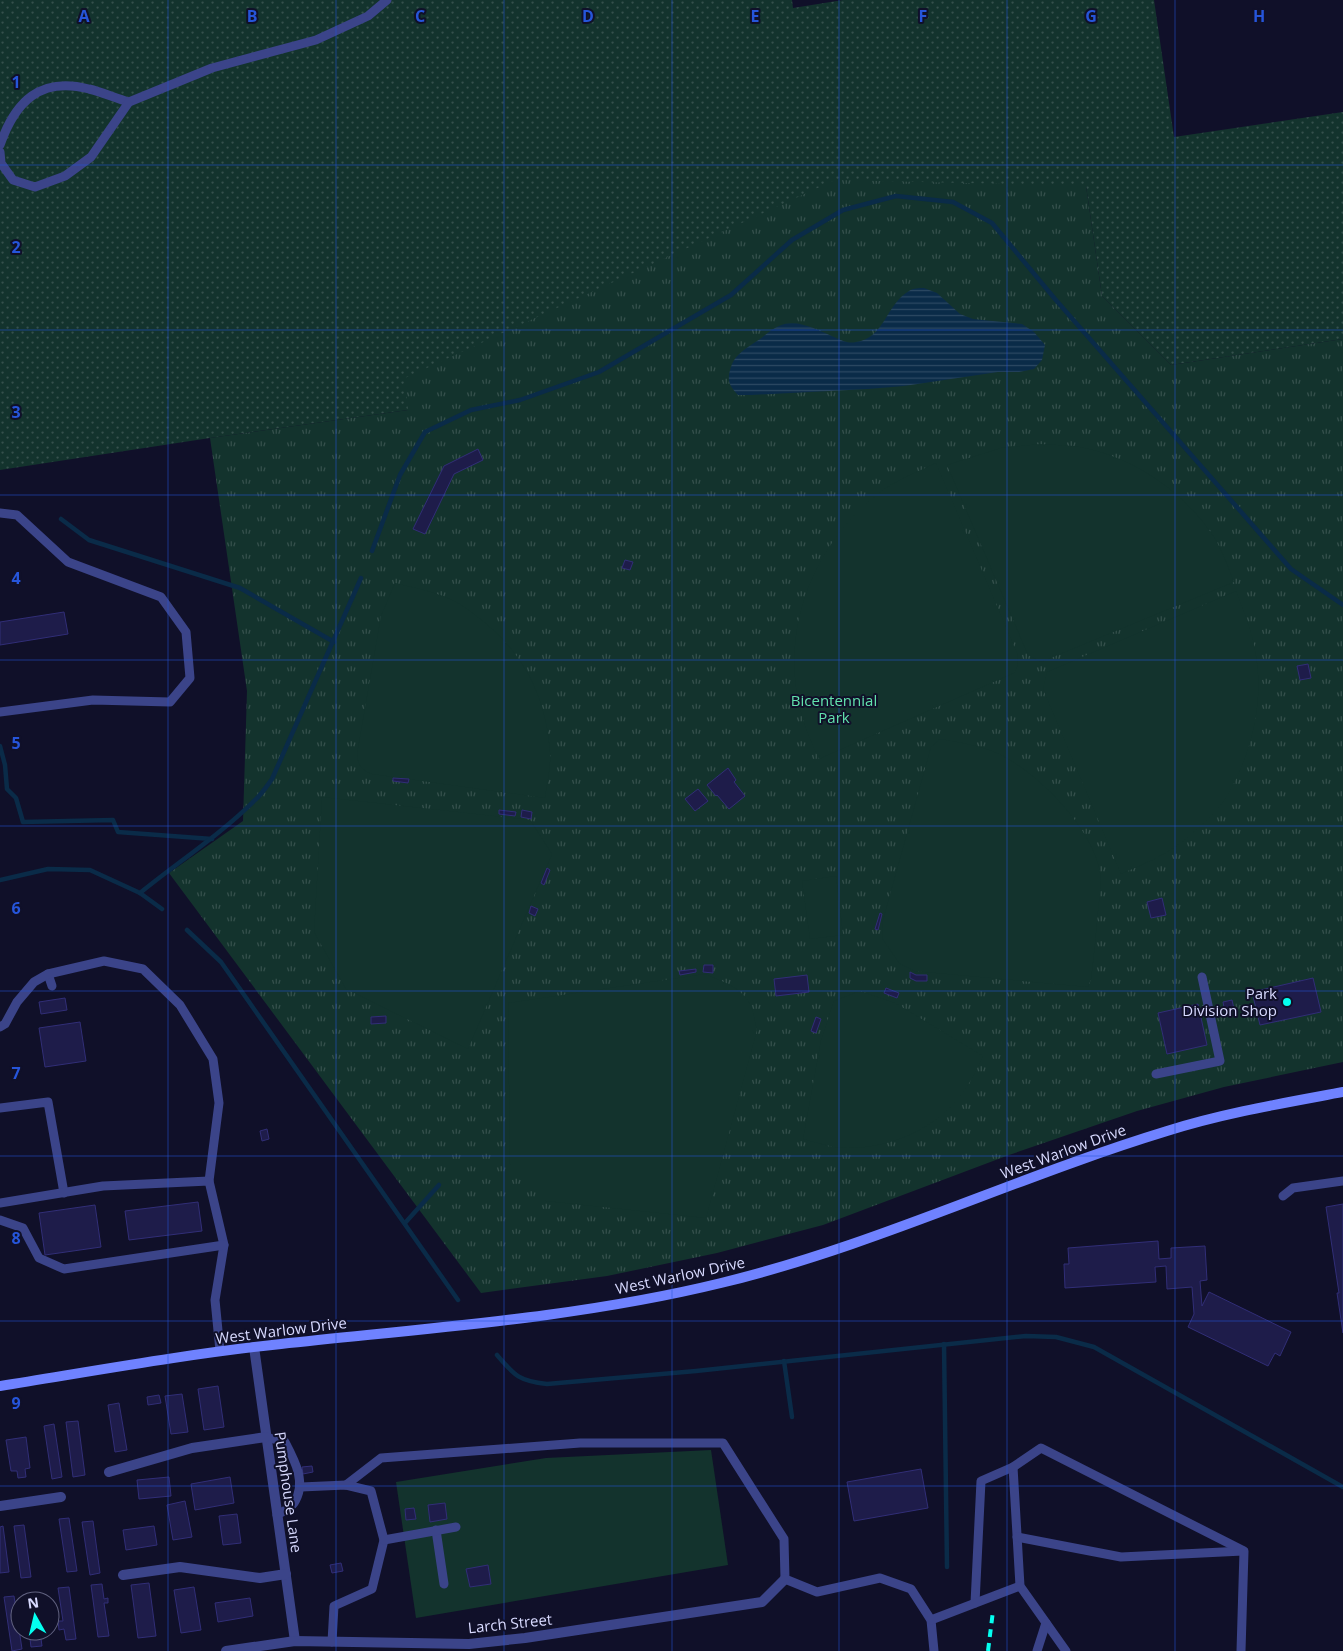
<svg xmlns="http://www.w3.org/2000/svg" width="1343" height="1651" font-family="'Open Sans',sans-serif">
  <defs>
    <pattern id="grass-dots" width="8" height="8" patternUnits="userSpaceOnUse" patternTransform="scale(1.25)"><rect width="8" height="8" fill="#13332d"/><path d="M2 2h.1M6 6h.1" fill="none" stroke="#35504c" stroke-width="1.8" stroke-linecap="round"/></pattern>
    <pattern id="park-tufts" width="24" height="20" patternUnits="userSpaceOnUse" patternTransform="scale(1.25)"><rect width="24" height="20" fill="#13332d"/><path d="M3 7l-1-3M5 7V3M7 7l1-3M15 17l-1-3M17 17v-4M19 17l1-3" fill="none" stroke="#35504c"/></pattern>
    <pattern id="water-rules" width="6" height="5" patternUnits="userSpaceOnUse" patternTransform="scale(1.25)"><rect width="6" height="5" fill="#0a2b48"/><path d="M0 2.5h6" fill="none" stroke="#2d4963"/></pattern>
  </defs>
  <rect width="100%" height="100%" fill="#101029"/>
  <!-- grass -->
  <polygon fill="url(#grass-dots)" points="0,0 792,0 793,8 843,0 1154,0 1174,137 1343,112 1343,339 1171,365 1102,296 1086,186 408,410 210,438 0,470"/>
  <!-- park -->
  <polygon fill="url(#park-tufts)" points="835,180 1086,186 1102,296 1171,365 1343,339 1343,1062 1224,1087 1137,1111 1009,1155 823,1225 717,1253 607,1276 481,1293 169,873 243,821 247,691 210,438 408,410 405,378"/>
  <!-- pitch -->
  <g fill="#13332d">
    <path d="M1040,444C1051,445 1063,445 1074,446C1129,454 1183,490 1214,537C1222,550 1228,567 1234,582L1041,662L1028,655L947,465L1001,448Z"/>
    <path d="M936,463L1017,653L1018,665L1014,673L819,759C812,744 805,728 801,712C779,631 813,544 879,493C896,480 917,472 936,463Z"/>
    <path d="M395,583C411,587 427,590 443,596C456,601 468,609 479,618C523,652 546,696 550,752C551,767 547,783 545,798L372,774C361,770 358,765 357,754L381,616Z"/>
    <path d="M1236,591C1244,612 1253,634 1256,656C1264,704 1251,755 1227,796C1218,811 1196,831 1182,842C1163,856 1142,865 1121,874L1043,689L1047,672Z"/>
    <path d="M940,739C958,742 983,746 999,754C1039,773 1099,834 1101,880C1101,890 1099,901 1098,911C1096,934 1094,956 1091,979L1088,987L914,971L899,963L882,938L883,920L931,747Z"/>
    <polygon points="322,797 530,820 552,854 468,1049 346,989 314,932"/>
    <polygon points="836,876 843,935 810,939 802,881"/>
    <path d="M705,974C722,981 743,988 751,1006C754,1014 755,1023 757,1030L706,1218L546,1201L510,1164L508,1003Z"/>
    <path d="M860,991L895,1003L983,1056C976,1072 967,1089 955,1102C928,1132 888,1148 848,1148C833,1148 818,1143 803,1139L821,1040L834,1001Z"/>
    <polygon points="711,1450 728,1565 416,1618 396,1482 546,1458"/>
  </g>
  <!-- water -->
  <path fill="url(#water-rules)" d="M924,288L937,293L960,314L973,319L1022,324L1034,332L1045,345L1042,360L1034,369L1019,372H998L904,386L868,389L751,395H738C727,384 727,378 732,364C736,354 748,347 757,341C764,337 771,329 779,326C797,318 817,330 834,337C841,340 848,344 856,342C885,338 886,304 909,291C913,288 919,288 924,288Z"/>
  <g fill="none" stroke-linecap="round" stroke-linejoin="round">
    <!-- stream -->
    <g stroke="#0a2b48" stroke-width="4.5">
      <polyline points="61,519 89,540 240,588 334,642"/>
      <polyline points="372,551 400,475 425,432 471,410 520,400 599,372 731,295 792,240 843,210 896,196 953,202 992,223 1055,299 1291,569 1343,605"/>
      <polyline points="0,746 5,765 7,789 16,798 23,822 113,820 118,832 212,839"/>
      <polyline points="0,880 48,869 90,870 140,893 162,909"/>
      <path d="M140,893C178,862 220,835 255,800C262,794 267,786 272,779L361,578"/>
      <polyline points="187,930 221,962 458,1300"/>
      <polyline points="405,1223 439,1185"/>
      <polyline points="944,1344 947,1567"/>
      <path d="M497,1355C515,1376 519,1381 547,1384L696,1371L1026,1336L1056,1337L1094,1347L1343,1487"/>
      <polyline points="784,1361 792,1417"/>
    </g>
  </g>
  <!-- building -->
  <g fill="#1e1c4a" stroke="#312e77">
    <polygon points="478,449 483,460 454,474 425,534 413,529 444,466"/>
    <polygon points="625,560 633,562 630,570 622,568"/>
    <polygon points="64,612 68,634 0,645 0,622"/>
    <polygon points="1308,664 1311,678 1300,680 1297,666"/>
    <polygon points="728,768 736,780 734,782 745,796 729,809 717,795 716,796 707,785"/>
    <polygon points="393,778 409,779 408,783 393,781"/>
    <polygon points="698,789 708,801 695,811 685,799"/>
    <polygon points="499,810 516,812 515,816 499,814"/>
    <polygon points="522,810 532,812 531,819 521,817"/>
    <polygon points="547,868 550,870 544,885 541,883"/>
    <polygon points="1162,898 1166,915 1151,918 1147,902"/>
    <polygon points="531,906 538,909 535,916 529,913"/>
    <polygon points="880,913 882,914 878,930 875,929"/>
    <polygon points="704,965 713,965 713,973 703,972"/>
    <polygon points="696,969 696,972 680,975 679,971"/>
    <polygon points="910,972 916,975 927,975 927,981 916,981 910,978"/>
    <polygon points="807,975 809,992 776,996 774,979"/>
    <polygon points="1313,978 1321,1012 1260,1025 1252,992"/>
    <polygon points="886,988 899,993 897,998 884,993"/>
    <polygon points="65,998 67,1010 41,1014 39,1002"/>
    <polygon points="1232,1000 1234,1009 1225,1012 1223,1002"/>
    <polygon points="1198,1004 1207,1045 1167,1054 1158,1013"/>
    <polygon points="386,1016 386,1023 371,1024 371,1017"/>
    <polygon points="816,1017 821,1019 816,1033 811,1031"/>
    <polygon points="80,1022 86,1061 45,1067 39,1028"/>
    <polygon points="267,1129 269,1139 262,1141 260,1131"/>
    <polygon points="198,1202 202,1231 129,1240 125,1211"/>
    <polygon points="1343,1204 1343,1333 1337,1293 1339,1293 1326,1207"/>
    <polygon points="95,1205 101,1247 45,1255 39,1213"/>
    <polygon points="1158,1241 1159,1259 1171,1258 1171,1248 1205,1246 1207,1280 1200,1281 1202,1306 1209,1292 1291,1332 1280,1356 1275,1353 1268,1366 1188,1327 1194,1314 1192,1287 1167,1289 1166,1266 1155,1267 1156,1282 1065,1288 1064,1264 1069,1264 1068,1248"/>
    <polygon points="218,1386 224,1427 204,1430 198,1389"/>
    <polygon points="182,1394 188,1432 171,1434 165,1396"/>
    <polygon points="159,1395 161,1403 148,1405 147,1397"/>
    <polygon points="119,1403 127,1450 115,1452 108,1405"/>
    <polygon points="78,1421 85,1475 73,1477 66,1422"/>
    <polygon points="54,1424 62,1477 52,1479 44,1426"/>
    <polygon points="26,1437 30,1468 25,1469 26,1477 18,1478 17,1471 11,1471 6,1440"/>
    <polygon points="312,1466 313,1472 303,1474 302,1467"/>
    <polygon points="921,1469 928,1508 854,1521 847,1482"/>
    <polygon points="169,1477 171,1496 139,1499 137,1480"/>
    <polygon points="230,1477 234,1503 195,1510 191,1484"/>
    <polygon points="185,1501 192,1537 173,1540 167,1505"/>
    <polygon points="445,1503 447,1519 430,1522 428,1505"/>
    <polygon points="414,1508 416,1519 406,1520 405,1509"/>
    <polygon points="237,1514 241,1543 223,1545 219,1516"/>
    <polygon points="69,1518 77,1571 67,1572 59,1519"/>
    <polygon points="93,1521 100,1573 90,1575 82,1522"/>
    <polygon points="24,1525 31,1577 21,1578 14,1526"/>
    <polygon points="3,1526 9,1572 0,1573 0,1527"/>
    <polygon points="154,1526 157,1545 126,1550 123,1530"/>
    <polygon points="341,1563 343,1571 332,1573 330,1565"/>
    <polygon points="488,1565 491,1584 470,1587 466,1569"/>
    <polygon points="149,1583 156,1636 138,1638 131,1585"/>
    <polygon points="102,1584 104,1599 108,1598 108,1603 104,1603 109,1636 98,1637 91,1585"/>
    <polygon points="69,1587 76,1639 66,1640 64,1629 59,1630 58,1621 63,1621 58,1588"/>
    <polygon points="194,1587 201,1630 181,1633 174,1590"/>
    <polygon points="34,1593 35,1601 24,1601 23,1595"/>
    <polygon points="14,1596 22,1649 12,1651 4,1597"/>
    <polygon points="250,1598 253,1616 218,1622 215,1603"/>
    <polygon points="29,1631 40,1631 42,1646 31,1647"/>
  </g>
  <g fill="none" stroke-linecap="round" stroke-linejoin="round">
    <!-- lane -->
    <g stroke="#3b4489" stroke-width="9">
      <path d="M0,145C15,102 40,76 89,89C102,92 115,98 129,102"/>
      <polyline points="0,152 1,163 13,180 35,187 65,176 91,157 129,102 212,68 316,40 368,16 387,0"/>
      <polyline points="0,513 17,515 68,562 161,597 186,632 190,678 170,702 93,700 0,712"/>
      <polyline points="48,974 52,986"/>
      <polyline points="0,1027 5,1024 17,1002 34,982 48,974 104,961 143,969 180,1005 213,1059 219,1103 209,1181"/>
      <polyline points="1156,1074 1220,1061 1202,977"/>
      <polyline points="0,1108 48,1102 64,1193"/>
      <polyline points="1283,1196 1293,1188 1343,1181"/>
      <polyline points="0,1203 103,1186 209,1181 224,1245 215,1300 220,1351"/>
      <polyline points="0,1220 23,1228 39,1258 64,1269 224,1245"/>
      <path d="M266,1437L285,1442C295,1461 307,1483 294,1503C291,1508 282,1512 277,1515"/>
      <polyline points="1013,1467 1020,1586 1066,1651"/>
      <polyline points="346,1485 381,1458 580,1443 723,1443 784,1539 785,1579 817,1592 880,1578 911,1589 931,1620 934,1651"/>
      <polyline points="301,1487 346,1485 371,1491 384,1540 372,1589 334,1606 332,1642"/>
      <polyline points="436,1530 444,1584"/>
      <polyline points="1017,1537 1121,1557 1243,1551"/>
      <polyline points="384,1540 456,1527"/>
      <polyline points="975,1603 981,1481 1013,1467 1041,1448 1244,1551 1241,1651"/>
      <polyline points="931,1620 1020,1586"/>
      <polyline points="1037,1651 1046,1623"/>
    </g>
    <!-- street -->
    <g stroke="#3b4489" stroke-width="10">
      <polyline points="254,1347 295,1641"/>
      <polyline points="109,1472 192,1448 266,1437"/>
      <polyline points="0,1506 61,1497"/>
      <polyline points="123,1575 180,1567 260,1578 286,1574"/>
      <polyline points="226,1651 295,1641 469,1644 525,1638 762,1602 785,1579"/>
    </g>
    <!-- secondary -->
    <path stroke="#6f82ff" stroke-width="10" d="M0,1386C94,1371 187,1354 281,1344C427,1328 578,1318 721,1283C874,1246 1016,1177 1167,1131C1224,1113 1284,1103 1343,1092"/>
    <!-- rail -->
    <polyline stroke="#04fff0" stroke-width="4" stroke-dasharray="8 6" stroke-linecap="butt" points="988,1651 993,1611"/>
  </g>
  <!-- grid -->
  <path fill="none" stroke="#2655da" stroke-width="1" stroke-opacity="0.55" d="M168,0V1651M336,0V1651M504,0V1651M672,0V1651M839,0V1651M1007,0V1651M1175,0V1651M0,165H1343M0,330H1343M0,495H1343M0,660H1343M0,826H1343M0,991H1343M0,1156H1343M0,1321H1343M0,1486H1343"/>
  <!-- markers -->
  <circle fill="#04fff0" stroke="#101029" stroke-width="2" cx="1287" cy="1002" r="5"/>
  <g text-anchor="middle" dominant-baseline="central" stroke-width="4" stroke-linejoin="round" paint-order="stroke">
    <!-- park labels -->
    <g font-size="15" fill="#62e2ad" stroke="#101029">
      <text x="834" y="700">Bicentennial<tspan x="834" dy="17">Park</tspan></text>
    </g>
    <!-- poi labels -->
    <g font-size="15" fill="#d8daff" stroke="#101029" text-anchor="end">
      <text x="1277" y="993">Park<tspan x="1277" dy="17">Division Shop</tspan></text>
    </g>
    <!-- street labels -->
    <g font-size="15" fill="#d8daff" stroke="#101029">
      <text transform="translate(1063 1151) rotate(-20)">West Warlow Drive</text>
      <text transform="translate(680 1275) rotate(-12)">West Warlow Drive</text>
      <text transform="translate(281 1330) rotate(-7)">West Warlow Drive</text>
      <text transform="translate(289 1492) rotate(82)">Pumphouse Lane</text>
      <text transform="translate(510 1623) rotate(-6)">Larch Street</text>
    </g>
  </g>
  <g font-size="16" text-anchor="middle" font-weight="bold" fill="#2655da" stroke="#101029" stroke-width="4" stroke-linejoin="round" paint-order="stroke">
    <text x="84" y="22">A</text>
    <text x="252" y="22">B</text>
    <text x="420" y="22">C</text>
    <text x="588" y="22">D</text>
    <text x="755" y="22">E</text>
    <text x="923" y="22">F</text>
    <text x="1091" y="22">G</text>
    <text x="1259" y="22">H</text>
    <text x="16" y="88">1</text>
    <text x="16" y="253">2</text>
    <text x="16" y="418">3</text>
    <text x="16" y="584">4</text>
    <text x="16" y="749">5</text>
    <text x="16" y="914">6</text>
    <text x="16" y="1079">7</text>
    <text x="16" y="1244">8</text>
    <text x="16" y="1409">9</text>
  </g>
  <!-- north arrow -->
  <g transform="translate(35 1616) rotate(352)"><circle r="24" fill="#101029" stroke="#60617f"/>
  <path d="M0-4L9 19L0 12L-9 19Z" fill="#04fff0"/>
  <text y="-8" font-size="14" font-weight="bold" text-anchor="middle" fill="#d8daff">N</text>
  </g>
</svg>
